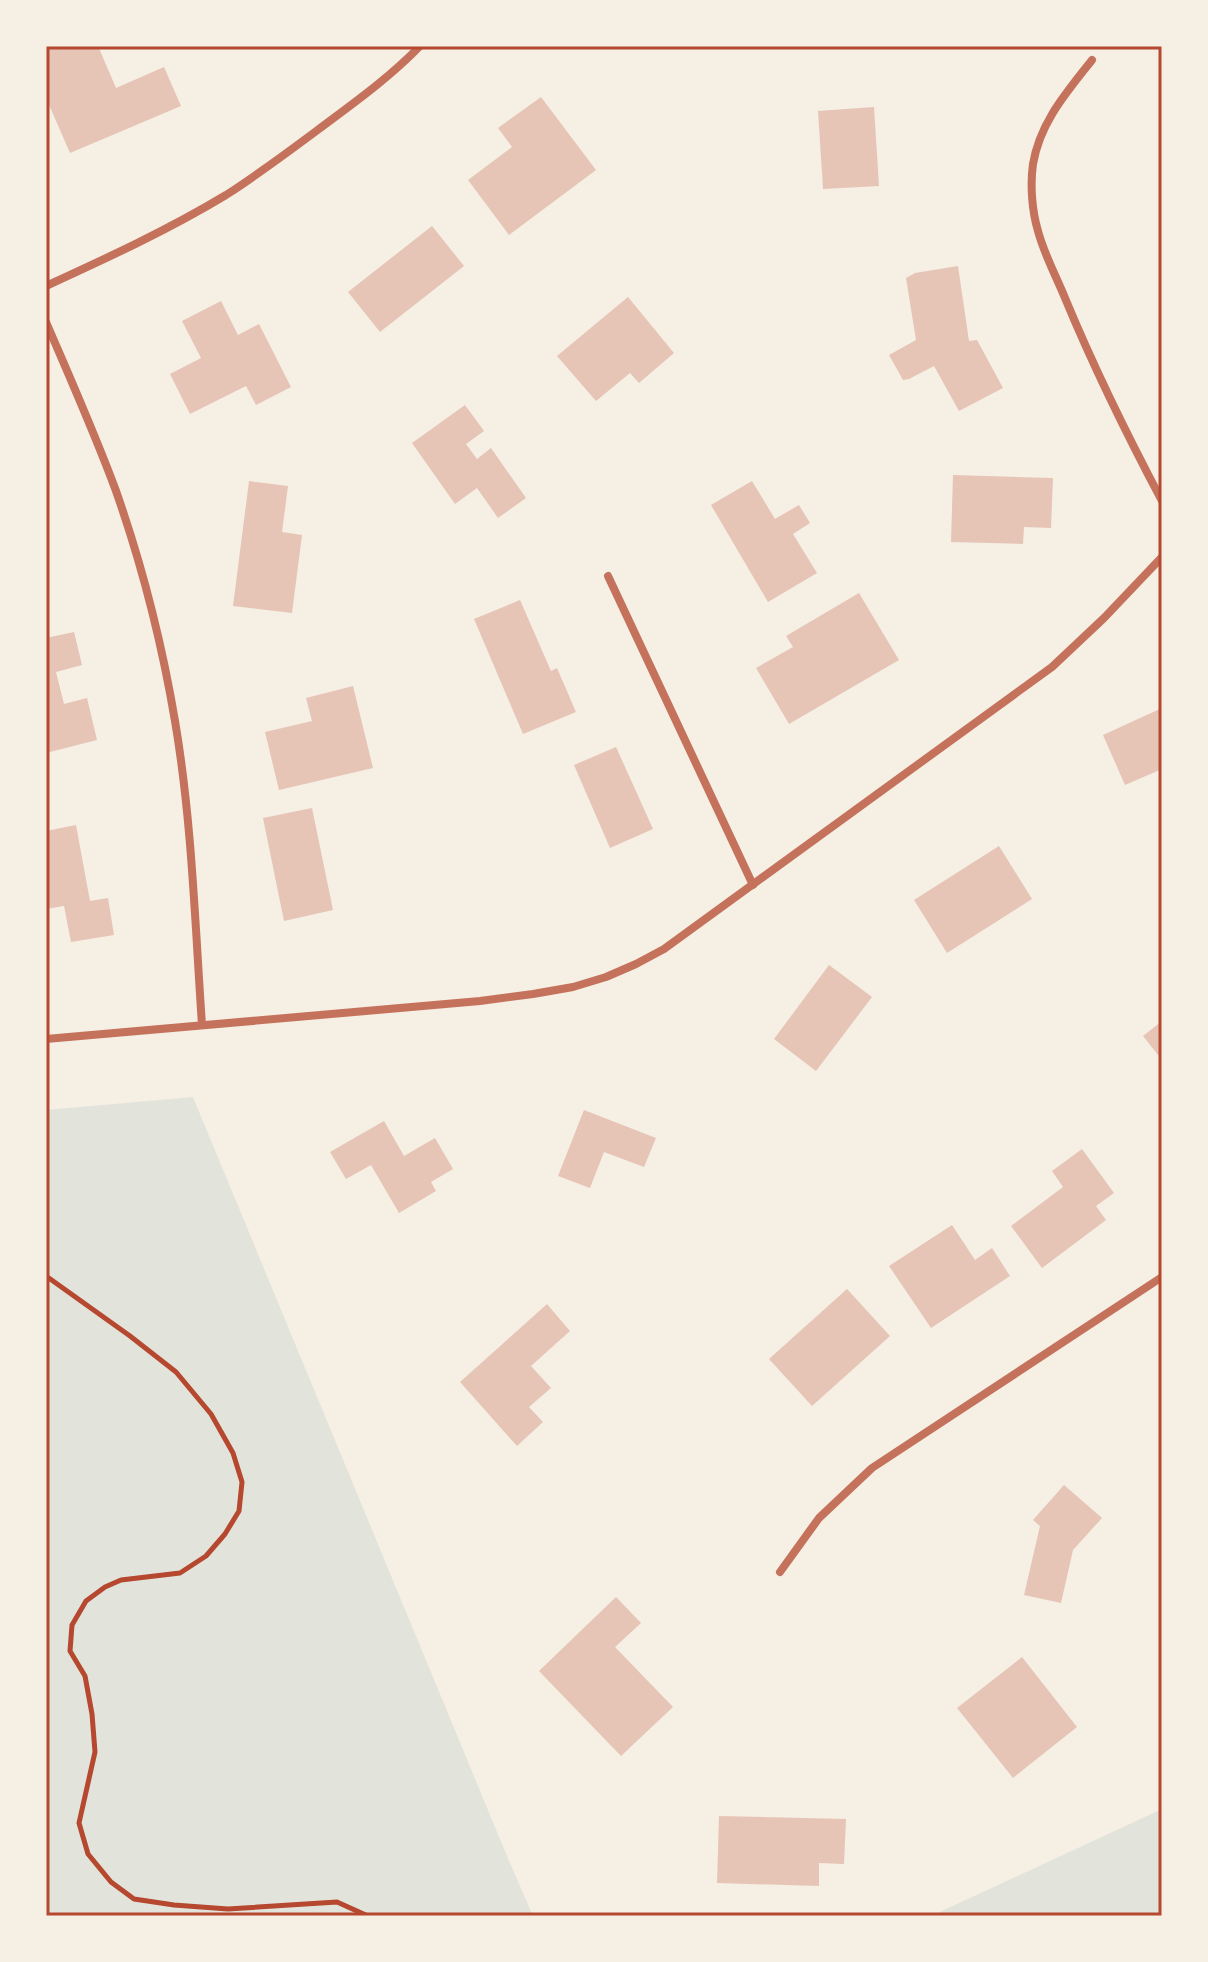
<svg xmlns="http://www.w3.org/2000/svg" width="1208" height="1962" font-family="'Noto Sans',sans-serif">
  <rect width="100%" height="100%" fill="#f6efe4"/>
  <!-- green -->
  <g fill="#e2e4dc">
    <polygon points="193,1097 507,1856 533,1916 46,1916 46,1110"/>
    <polygon points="1162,1809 1162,1916 931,1916"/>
  </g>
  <!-- building -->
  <g fill="#e6c5b7">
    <polygon points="46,46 98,46 116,88 164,67 181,106 70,153 46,98"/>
    <polygon points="541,97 596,170 509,235 468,180 512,147 498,128"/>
    <polygon points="874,107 879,186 823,189 818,111"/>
    <polygon points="432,226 464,266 380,332 348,292"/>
    <polygon points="958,266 969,341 977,340 1003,388 959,411 934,366 909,379 903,380 889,355 916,340 906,278 915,273"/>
    <polygon points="628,297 674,353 639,383 630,373 596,401 557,356"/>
    <polygon points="221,301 238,335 259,324 291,387 256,405 246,386 190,414 170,374 201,358 182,321"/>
    <polygon points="465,405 484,431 466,444 477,459 491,448 526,498 498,518 477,488 455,504 412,443"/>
    <polygon points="953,475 1053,478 1051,528 1024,527 1023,544 951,542"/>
    <polygon points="249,481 288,486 282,532 302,535 292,613 233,606"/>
    <polygon points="752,481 775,519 799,505 810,523 793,534 817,573 768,602 711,505"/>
    <polygon points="859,593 899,660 789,724 756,668 793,647 786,636"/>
    <polygon points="520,600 551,671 557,668 576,712 523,734 474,619"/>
    <polygon points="74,632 82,665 56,672 64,704 87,698 97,740 46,753 46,638"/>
    <polygon points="353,686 373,768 279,790 265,732 312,721 306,698"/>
    <polygon points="1162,708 1162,769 1125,785 1103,735"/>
    <polygon points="616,747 653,829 610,848 574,765"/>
    <polygon points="312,808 333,910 284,921 263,818"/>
    <polygon points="76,825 90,901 108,898 114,935 71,942 64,906 46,909 46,831"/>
    <polygon points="999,846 1032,899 947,953 914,900"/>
    <polygon points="829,965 872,997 816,1071 774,1039"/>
    <polygon points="1162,1021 1162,1060 1143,1036"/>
    <polygon points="584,1110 656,1138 644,1167 604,1152 590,1188 558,1176"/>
    <polygon points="384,1121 404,1156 435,1138 453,1169 431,1182 436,1191 399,1213 371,1165 346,1179 330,1152"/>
    <polygon points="1082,1149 1114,1193 1096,1206 1106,1220 1042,1268 1011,1226 1063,1187 1052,1171"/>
    <polygon points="952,1225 975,1260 992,1248 1010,1276 931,1328 889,1266"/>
    <polygon points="847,1289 890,1336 812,1406 769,1359"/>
    <polygon points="547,1304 570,1331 531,1366 551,1388 529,1407 543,1422 517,1446 460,1382"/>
    <polygon points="1064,1485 1102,1518 1073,1550 1061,1603 1024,1595 1040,1526 1033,1520"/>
    <polygon points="616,1597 641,1623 615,1647 673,1707 621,1756 539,1671"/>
    <polygon points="1022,1657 1077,1727 1013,1778 957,1708"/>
    <polygon points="719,1816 846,1819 844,1864 819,1863 819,1886 717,1883"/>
  </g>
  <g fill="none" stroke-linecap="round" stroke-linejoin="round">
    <!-- path -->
    <polyline stroke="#b5482f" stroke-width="5" points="46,1276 130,1336 176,1372 211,1414 233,1453 242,1482 239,1511 225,1534 206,1556 180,1573 121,1580 105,1587 86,1601 72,1625 70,1651 85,1676 92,1714 95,1752 79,1823 88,1854 111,1882 134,1899 174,1905 228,1909 337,1902 368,1916"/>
    <!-- minor -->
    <g stroke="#c5725c" stroke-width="8">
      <path d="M1092,60C1067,92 1040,122 1033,164C1030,185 1032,211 1038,231C1044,254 1056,276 1065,298C1094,368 1127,435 1162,501"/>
      <path d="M46,286C107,258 168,230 226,195C262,172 296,146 331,120C362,97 393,74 420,46"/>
      <path d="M46,322C70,378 95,434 116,491C142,565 162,644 175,721C192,821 195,924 202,1025"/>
      <polyline points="608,576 753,885"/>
      <polyline points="46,1039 480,1001 533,994 573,987 606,977 636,964 664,949 1052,667 1104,618 1162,557"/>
      <polyline points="780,1572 819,1518 872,1468 1162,1277"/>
    </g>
  </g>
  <!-- border -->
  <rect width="1208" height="1962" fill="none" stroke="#f6efe4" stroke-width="96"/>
  <rect x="48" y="48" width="1112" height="1866" fill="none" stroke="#b5482f" stroke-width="3"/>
</svg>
